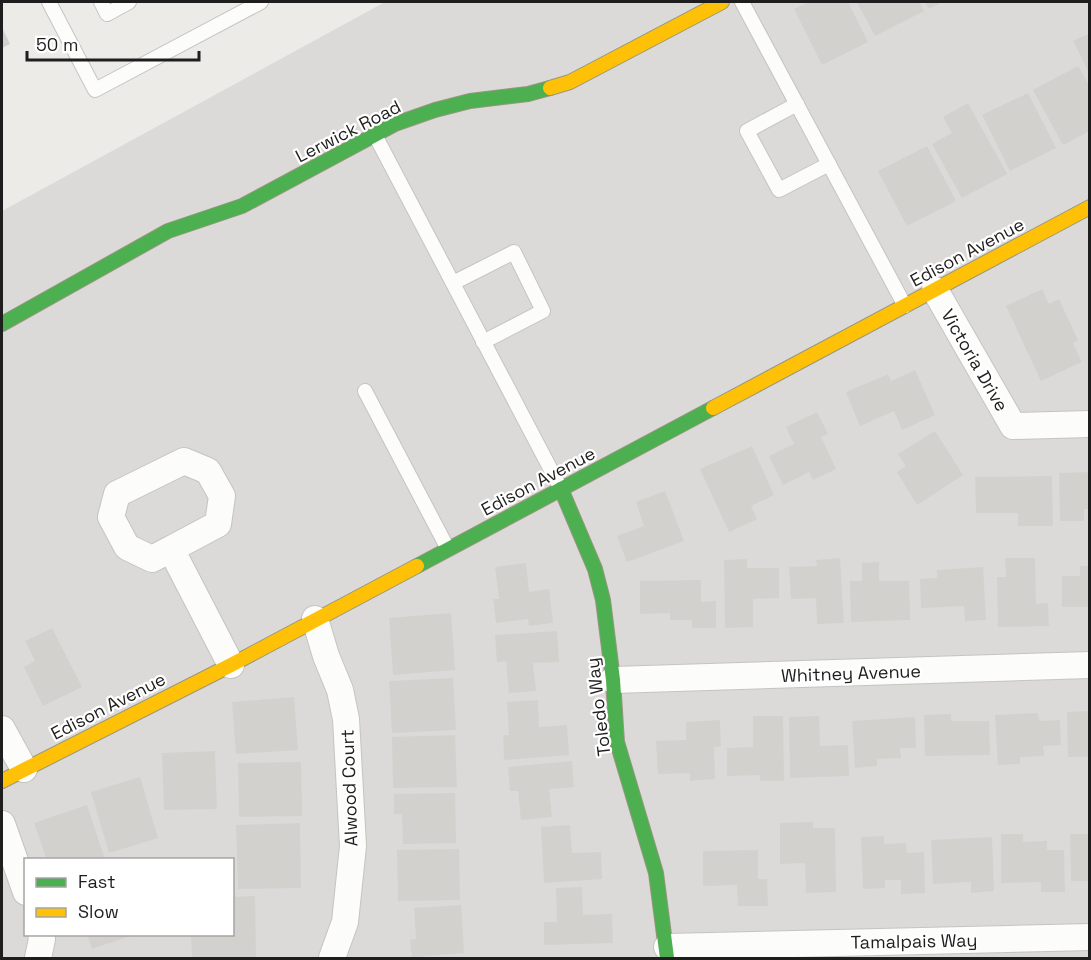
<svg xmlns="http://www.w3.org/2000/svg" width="1091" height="960" font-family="'Space Grotesk',sans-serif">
  <rect width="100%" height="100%" fill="#edebe7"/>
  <!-- residential -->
  <path fill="#dcdad8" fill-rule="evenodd" d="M385,2H1089V958H2V211ZM26,860H232V934H26Z"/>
  <!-- building -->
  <g fill="#d3d1ce">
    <polygon points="809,2 848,2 868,42 822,65 794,9"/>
    <polygon points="857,2 919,2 924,11 875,36"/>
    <polygon points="925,2 942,2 929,9"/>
    <polygon points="2,27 10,44 2,48"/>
    <polygon points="1090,33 1090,75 1073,41"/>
    <polygon points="1078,66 1090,87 1090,131 1063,145 1033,90"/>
    <polygon points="1028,93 1056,148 1010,171 982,115"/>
    <polygon points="968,103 1007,174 962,198 932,144 952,133 943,117"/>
    <polygon points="927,146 956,201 907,226 878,171"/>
    <polygon points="1042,289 1049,304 1059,299 1078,340 1073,343 1082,362 1041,381 1006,306"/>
    <polygon points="915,370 935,415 902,430 894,411 860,426 846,392 888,374 891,381"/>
    <polygon points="817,412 828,434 821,437 836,469 813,480 809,472 783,485 769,456 794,444 786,427"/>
    <polygon points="935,431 963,475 917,505 897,472 906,466 898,454"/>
    <polygon points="752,446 774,495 751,506 757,519 729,532 700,469"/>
    <polygon points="1090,472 1090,509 1084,509 1084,521 1060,521 1059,473"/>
    <polygon points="1052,476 1053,526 1018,526 1018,513 976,513 975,477"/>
    <polygon points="665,491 684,541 627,562 617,536 644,526 636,502"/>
    <polygon points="840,558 844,623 817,624 816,598 791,599 789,567 817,566 816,560"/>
    <polygon points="1005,558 1035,558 1036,604 1048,603 1049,626 998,627 997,577 1006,577"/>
    <polygon points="747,559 747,568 779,568 779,598 753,599 753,627 725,628 724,560"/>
    <polygon points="879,562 879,581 909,581 910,620 851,622 850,581 862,581 862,563"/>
    <polygon points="526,563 529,592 549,589 553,623 529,626 528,619 496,623 493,599 499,599 495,567"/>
    <polygon points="1080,566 1090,566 1090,607 1062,607 1062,576 1080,576"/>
    <polygon points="983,567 986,620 965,621 964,606 921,608 920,579 937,578 937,570"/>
    <polygon points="701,580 701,602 716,601 716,628 692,628 692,620 670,620 670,613 640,614 640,581"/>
    <polygon points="451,613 455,670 393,675 389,618"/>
    <polygon points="52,628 82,687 43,706 24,667 35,661 25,641"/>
    <polygon points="557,631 559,662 533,663 536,691 509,693 506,661 497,662 495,635"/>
    <polygon points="453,678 456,730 392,733 389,681"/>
    <polygon points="294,697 298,750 236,754 232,702"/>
    <polygon points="538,700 539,727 567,725 569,755 504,760 503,735 509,735 507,702"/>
    <polygon points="1089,711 1090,757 1068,757 1067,712"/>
    <polygon points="1038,713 1039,721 1060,720 1061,745 1043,746 1044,756 1020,757 1020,764 998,765 995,715"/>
    <polygon points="951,714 951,721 989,721 990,755 925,756 924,715"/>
    <polygon points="753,716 783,716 784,781 760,781 760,775 727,776 727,748 753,747"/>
    <polygon points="819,716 820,746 848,745 849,776 790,778 789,717"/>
    <polygon points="915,717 916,748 900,748 901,758 877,759 877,766 855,768 852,721"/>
    <polygon points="720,720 721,746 714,747 715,779 690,781 690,773 658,774 656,741 686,740 686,722"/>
    <polygon points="455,735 457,787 393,788 392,737"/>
    <polygon points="215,751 217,809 164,810 162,753"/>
    <polygon points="572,761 574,787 549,789 552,817 521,820 518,791 510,791 508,767"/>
    <polygon points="301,762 302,816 239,817 238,763"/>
    <polygon points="140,777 158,838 109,853 91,792"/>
    <polygon points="455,793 456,843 403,844 402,814 394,814 394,794"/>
    <polygon points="87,805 105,860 47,860 34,823"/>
    <polygon points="813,822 813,828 835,828 836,892 806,893 805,863 780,864 780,823"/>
    <polygon points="300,823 301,888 238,889 236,825"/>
    <polygon points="570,825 572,853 601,852 602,879 544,883 541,827"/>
    <polygon points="1001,834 1023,834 1023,842 1047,841 1047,850 1064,850 1065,892 1041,892 1041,882 1001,883"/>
    <polygon points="1070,834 1090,834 1090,881 1071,881"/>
    <polygon points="884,836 884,844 906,843 907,853 924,852 925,893 901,894 901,880 885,880 885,888 863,889 861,837"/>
    <polygon points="992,837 994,891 971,893 971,882 933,884 931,840"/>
    <polygon points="459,849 460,900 398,901 397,850"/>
    <polygon points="758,850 758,879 767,879 768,906 738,906 737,885 703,886 703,851"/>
    <polygon points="582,887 583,915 612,914 613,943 544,945 544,922 557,922 556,888"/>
    <polygon points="255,896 256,958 192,958 191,934 232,934 232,897"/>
    <polygon points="461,905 464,953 412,957 410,940 416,939 414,908"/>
    <polygon points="87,934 133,934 133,935 92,949"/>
  </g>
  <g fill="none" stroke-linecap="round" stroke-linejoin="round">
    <!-- lane casing -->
    <g stroke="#c5c4c3" stroke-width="16">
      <g id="lane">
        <polyline points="49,2 95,90 261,2"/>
        <polyline points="101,2 107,14 129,2"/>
        <polyline points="742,2 905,306"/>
        <polyline points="797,104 747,131 779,190 829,164"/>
        <polyline points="375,135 561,489"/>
        <polyline points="453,283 514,252 543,311 483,342"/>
        <polyline points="365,391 448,549"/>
      </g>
    </g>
    <!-- street casing -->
    <g stroke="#c5c4c3" stroke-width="28">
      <g id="street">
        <polyline points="935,290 1013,426 1090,424"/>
        <polyline points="171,549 152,559 127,547 111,517 117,494 184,461 208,471 222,496 218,524 171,549 231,665"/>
        <polyline points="315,619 326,656 340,690 346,719 353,846 345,922 332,958"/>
        <polyline points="613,680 1090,665"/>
        <polyline points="2,729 24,769"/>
        <polyline points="2,824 26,892"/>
        <polyline points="667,947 1090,937"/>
        <polyline points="38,958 42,939 41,934"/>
      </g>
    </g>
    <!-- fast casing -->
    <g stroke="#97977e" stroke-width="16">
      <g id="fast">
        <polyline points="2,324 168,231 242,206 395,124 435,110 470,101 528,94 550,88"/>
        <polyline points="561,489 595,569 603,600 613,680 617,742 656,873 667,958"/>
        <polyline points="417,566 713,408"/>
      </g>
    </g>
    <!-- slow casing -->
    <g stroke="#97977e" stroke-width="16">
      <g id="slow">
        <polyline points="550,88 570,82 722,2"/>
        <polyline points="713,408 1090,207"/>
        <polyline points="2,781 231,665 417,566"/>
      </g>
    </g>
    <!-- lane -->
    <use href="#lane" stroke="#fcfcfb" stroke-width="14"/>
    <!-- street -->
    <use href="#street" stroke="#fcfcfb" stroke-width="26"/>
    <!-- fast -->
    <use href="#fast" stroke="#4caf50" stroke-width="14"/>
    <!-- slow -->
    <use href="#slow" stroke="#ffc107" stroke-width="14"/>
  </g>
  <g text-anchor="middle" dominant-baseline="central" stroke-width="4.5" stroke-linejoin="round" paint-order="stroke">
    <!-- street labels -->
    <g font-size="18" fill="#1e1e1e" stroke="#fff">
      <text transform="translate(348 131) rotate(-27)">Lerwick Road</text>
      <text transform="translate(967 252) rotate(-28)">Edison Avenue</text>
      <text transform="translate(975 360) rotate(60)">Victoria Drive</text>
      <text transform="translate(538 481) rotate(-28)">Edison Avenue</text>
      <text transform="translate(851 673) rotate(-2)">Whitney Avenue</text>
      <text transform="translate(108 706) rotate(-27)">Edison Avenue</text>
      <text transform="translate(598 707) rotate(-97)">Toledo Way</text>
      <text transform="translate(349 788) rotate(-92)">Alwood Court</text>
      <text transform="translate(914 941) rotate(-1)">Tamalpais Way</text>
    </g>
  </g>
  <!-- border -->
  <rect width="1091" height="960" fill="none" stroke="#1e1e1e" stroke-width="6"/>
  <!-- legend -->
  <rect x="24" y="858" width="210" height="78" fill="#ffffff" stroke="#a5a5a5" stroke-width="1.5"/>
  <rect x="36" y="878" width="30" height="9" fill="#4caf50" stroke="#a5a5a5" stroke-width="1.5"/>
  <text x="78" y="888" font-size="18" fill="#1e1e1e">Fast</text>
  <rect x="36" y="908" width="30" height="9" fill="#ffc107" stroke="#a5a5a5" stroke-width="1.5"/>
  <text x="78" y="918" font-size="18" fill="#1e1e1e">Slow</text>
  <!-- scale -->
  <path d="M27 51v9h172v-9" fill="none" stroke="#1e1e1e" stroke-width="3"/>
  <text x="36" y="51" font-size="18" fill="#1e1e1e" stroke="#ffffff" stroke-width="4.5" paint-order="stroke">50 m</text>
</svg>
